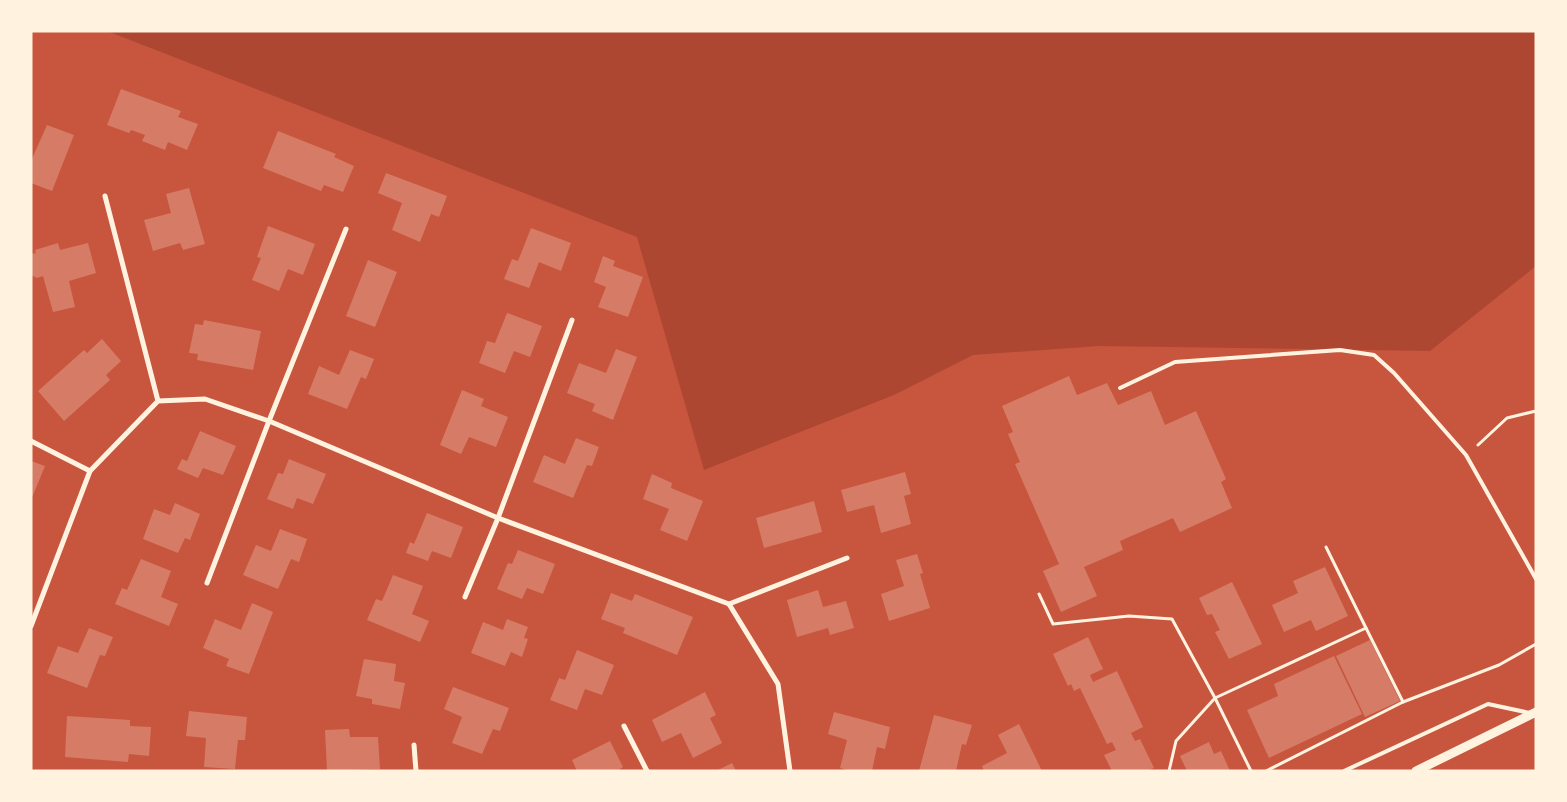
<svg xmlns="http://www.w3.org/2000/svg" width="1567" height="802" font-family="'Golos Text',sans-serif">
  <rect width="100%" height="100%" fill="#c8553d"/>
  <!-- green -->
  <polygon fill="#ae4732" points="107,31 1536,31 1536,266 1430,351 1099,346 973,355 894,395 704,470 637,237"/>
  <!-- building -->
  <g fill="#d67c66">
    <polygon points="121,89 181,111 178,117 198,124 187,150 168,142 165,150 142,141 145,135 131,130 129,133 107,125"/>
    <polygon points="47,125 74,135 52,191 31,183 31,161"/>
    <polygon points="278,131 336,154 334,157 354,166 343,192 324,185 321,191 263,168"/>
    <polygon points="386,173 447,196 439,217 431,214 420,242 392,230 402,203 378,193"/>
    <polygon points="189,188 205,244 183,250 180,243 153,251 144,220 171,213 166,194"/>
    <polygon points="268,226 315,244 303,275 288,269 279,291 252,280 261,258 257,257"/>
    <polygon points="531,228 571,243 561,271 539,262 529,288 504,279 512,259 518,261"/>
    <polygon points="58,243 60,250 88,243 96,273 69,281 75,307 53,312 43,276 37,278 31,275 31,254 36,253 35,250"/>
    <polygon points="603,256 615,261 613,266 643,277 628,317 598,307 606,287 594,282"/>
    <polygon points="368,260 397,272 375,327 346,316"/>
    <polygon points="507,313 542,326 530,357 514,351 505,373 479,363 487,341 495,343"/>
    <polygon points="204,320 261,331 253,370 197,360 198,354 189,353 195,324 203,325"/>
    <polygon points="102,339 121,361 106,375 110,380 64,421 38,391 84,350 87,353"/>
    <polygon points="616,349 637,357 613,420 592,411 595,404 567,393 579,363 606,373"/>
    <polygon points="350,350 374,359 366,379 361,377 347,409 308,394 319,366 339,375"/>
    <polygon points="1069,376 1077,395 1107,383 1118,405 1151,391 1165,425 1196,411 1226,479 1221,482 1232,508 1180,532 1173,518 1120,541 1123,550 1084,567 1097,596 1061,612 1043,571 1059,564 1015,464 1020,462 1008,434 1013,432 1002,406"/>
    <polygon points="462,390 484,399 481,406 508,417 496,447 469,437 461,454 440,445"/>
    <polygon points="200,431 236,446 223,475 203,468 198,478 177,469 182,459 187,461"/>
    <polygon points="576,438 599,447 592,466 587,465 573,498 533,482 544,455 565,464"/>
    <polygon points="289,459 326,474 313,504 297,498 293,509 267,499 278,473 283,474"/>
    <polygon points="31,461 45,466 31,500"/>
    <polygon points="905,472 911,494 904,496 911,524 881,533 874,505 847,512 841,490"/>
    <polygon points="652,474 672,483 671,488 703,501 687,541 660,530 669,509 643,499"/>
    <polygon points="814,501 822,532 764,548 756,518"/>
    <polygon points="175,503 200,514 190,540 185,538 178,553 143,539 154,509 170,515"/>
    <polygon points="427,513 463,527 451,558 432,551 428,561 406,553 410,542 414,544"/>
    <polygon points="280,529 307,539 299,562 291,559 278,589 243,575 256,545 271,551"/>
    <polygon points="518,550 555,564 543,594 527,588 522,599 497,589 508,563 512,564"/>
    <polygon points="917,554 923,573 920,574 930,608 889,621 881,594 904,586 896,560"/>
    <polygon points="141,559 171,571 161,597 178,604 169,626 115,604 122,588 127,590"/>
    <polygon points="1325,567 1348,616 1316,631 1311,620 1284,632 1272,605 1298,593 1293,581"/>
    <polygon points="393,575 423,586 412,614 429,621 420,642 367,620 376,599 382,601"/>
    <polygon points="1232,582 1262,644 1229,659 1215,632 1220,630 1212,614 1207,615 1199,598"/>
    <polygon points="818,590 823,607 846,601 854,628 830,635 828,628 797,637 787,600"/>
    <polygon points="611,593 632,601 635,594 693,617 677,655 623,633 625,628 601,619"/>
    <polygon points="252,603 273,612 249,674 226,666 229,659 203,648 215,619 241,630"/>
    <polygon points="507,619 528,627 524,638 528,639 522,657 511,652 505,666 471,653 483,622 503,630"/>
    <polygon points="89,628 113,637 105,656 100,655 87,688 47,673 58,646 78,653"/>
    <polygon points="1088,637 1103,669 1090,675 1093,682 1117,671 1143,727 1131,733 1135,741 1140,739 1154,768 1147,771 1112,771 1104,755 1116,750 1112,742 1107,744 1080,688 1074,691 1071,684 1068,686 1053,654"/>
    <polygon points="1370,640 1400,701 1365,717 1336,656"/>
    <polygon points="577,650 614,665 602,695 585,689 577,710 550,700 559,678 565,680"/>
    <polygon points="1334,656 1362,714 1269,758 1247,710 1278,696 1274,684"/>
    <polygon points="364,659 396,664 394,681 405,683 400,709 372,704 372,699 356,696"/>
    <polygon points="453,687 509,708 500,731 493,729 482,754 452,743 462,717 444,709"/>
    <polygon points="705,692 716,715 710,718 722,743 693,758 681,733 662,742 652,720"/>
    <polygon points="189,711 247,717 245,740 238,740 235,769 204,767 206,738 186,736"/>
    <polygon points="834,712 890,727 885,749 877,747 872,771 851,771 840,768 847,740 828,734"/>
    <polygon points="934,715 972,725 966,745 962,744 956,771 919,771"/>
    <polygon points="67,716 130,720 130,726 151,727 149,756 129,754 128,762 65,757"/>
    <polygon points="1019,724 1042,771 984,771 982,766 1007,753 998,735"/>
    <polygon points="349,729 350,737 378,737 380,769 327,771 325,730"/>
    <polygon points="610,741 623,767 617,771 577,771 572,760"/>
    <polygon points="1209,742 1214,754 1221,751 1230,771 1187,771 1180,756"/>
    <polygon points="732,763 736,771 716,771"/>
  </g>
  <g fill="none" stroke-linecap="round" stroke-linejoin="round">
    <!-- path -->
    <g stroke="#fff3e0" stroke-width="3">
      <polyline points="1478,445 1507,418 1536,411"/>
      <polyline points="1326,547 1366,628"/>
      <polyline points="1039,594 1053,624 1129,616 1172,619 1215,698 1251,771"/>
      <polyline points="1169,771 1176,741 1215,698 1366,628 1403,702 1499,665 1536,644"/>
      <polyline points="1266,771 1403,702"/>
    </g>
    <!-- service -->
    <g stroke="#fff3e0" stroke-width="4">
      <polyline points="1120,388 1175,362 1340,350 1374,355 1394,373 1466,455 1536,579"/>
      <polyline points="1344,771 1488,704 1530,713"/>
    </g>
    <!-- minor -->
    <g stroke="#fff3e0" stroke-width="5">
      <polyline points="105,196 158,401"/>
      <polyline points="31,441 90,471"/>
      <polyline points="207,583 269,421 346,229"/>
      <polyline points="465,597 498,518 572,320"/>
      <polyline points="729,604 847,558"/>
      <polyline points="31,626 90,471 158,401 205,399 269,421 498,518 729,604 778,684 790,771"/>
      <polyline points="624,726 647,771"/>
      <polyline points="414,745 416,771"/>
    </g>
    <!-- tertiary -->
    <polyline stroke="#fff3e0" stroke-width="9" points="1416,771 1536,712"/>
  </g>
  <!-- border -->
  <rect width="1567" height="802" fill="none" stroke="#fff3e0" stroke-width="65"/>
</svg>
